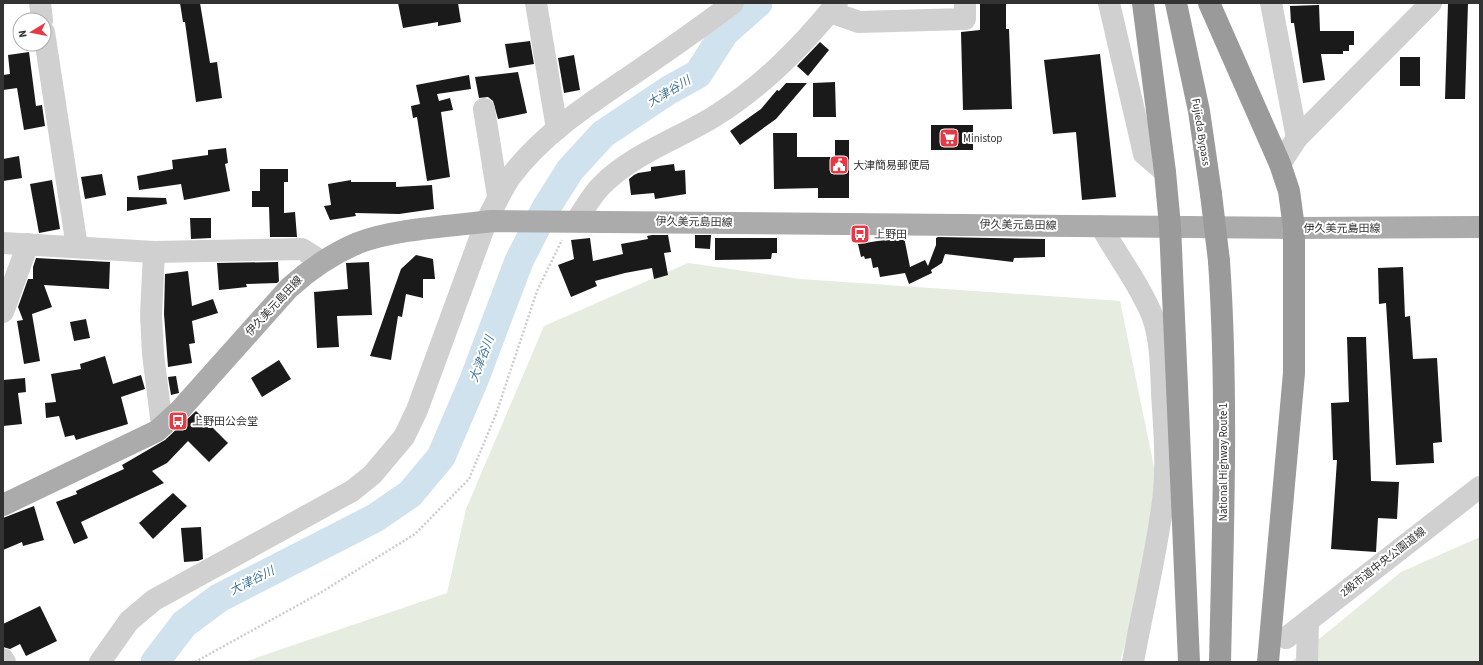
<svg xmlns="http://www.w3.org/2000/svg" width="1483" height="665" font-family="'Source Sans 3','Noto Sans JP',sans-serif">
  <rect width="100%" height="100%" fill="#fff"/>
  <!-- green -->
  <g fill="#e6ecdf">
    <polygon points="688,263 801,279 1120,301 1162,506 1120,662 244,662 447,593 466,509 544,326"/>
    <polygon points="1480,537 1480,662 1291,662 1401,572"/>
  </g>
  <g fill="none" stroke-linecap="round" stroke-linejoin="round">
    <!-- river -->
    <polyline stroke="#cfe2ee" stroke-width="29" points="155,662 184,624 219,598 375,518 410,494 441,457 474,380 519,261 546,208 570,170 603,134 669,90 698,74 725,32 758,3"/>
  </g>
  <!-- building -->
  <g fill="#1a1a1a">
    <polygon points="180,3 200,3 210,63 217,62 222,98 196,102 185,22 183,22"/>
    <polygon points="398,3 458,3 461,22 438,26 438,22 403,28"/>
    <polygon points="980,3 1006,3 1006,29 1009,29 1012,109 963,110 961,32 980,30"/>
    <polygon points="1448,3 1468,4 1465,99 1445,99"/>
    <polygon points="1319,5 1320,31 1354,31 1354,45 1349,45 1349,51 1343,51 1343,54 1321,54 1325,80 1303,83 1294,23 1291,23 1290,6"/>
    <polygon points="530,41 534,64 509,68 505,44"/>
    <polygon points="820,42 829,50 808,76 797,66"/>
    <polygon points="29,52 36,106 42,105 45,126 24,130 17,88 3,90 3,75 10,74 8,55"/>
    <polygon points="1100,54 1116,197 1082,200 1076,132 1053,134 1044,60"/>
    <polygon points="574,55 580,90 564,93 558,58"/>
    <rect x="1400" y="57" width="20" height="29"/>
    <polygon points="518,72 527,113 498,119 493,101 488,97 479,98 475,77"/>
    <polygon points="469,75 471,89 437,94 439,101 450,98 453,110 441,112 450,177 427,181 417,117 413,118 411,106 420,104 416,85"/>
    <polygon points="835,82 836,117 813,117 813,83"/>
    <polygon points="786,83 807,83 776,119 740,145 730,131 761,109 777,90 779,91"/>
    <rect x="931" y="125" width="42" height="25"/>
    <polygon points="773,133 797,133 797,157 835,157 835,140 849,140 849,198 818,198 818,188 774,189"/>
    <polygon points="226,148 228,163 225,164 230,191 184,200 181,184 139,190 137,176 173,169 172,160 208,155 208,150"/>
    <polygon points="19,156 22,178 3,181 3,159"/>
    <polygon points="674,164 675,171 685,170 686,194 655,199 654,193 631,195 629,179 634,175 638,173 651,171 651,167"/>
    <polygon points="260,169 288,169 288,182 284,182 284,213 295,212 297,237 270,237 269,207 252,207 252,191 260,191"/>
    <polygon points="102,174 106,195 85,199 81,177"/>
    <polygon points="52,180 60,229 39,233 30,184"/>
    <polygon points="351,180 351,182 396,182 396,187 432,185 434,209 399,214 355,213 356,216 330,220 324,206 331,205 328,184"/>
    <polygon points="127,197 166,198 167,204 127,211"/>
    <polygon points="190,218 211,218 211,238 191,239"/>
    <polygon points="652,235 668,235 671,252 664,253 668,275 654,279 652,268 625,273 595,281 597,286 571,297 558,265 574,259 571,240 590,238 593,261 623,254 621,244 648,239 647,236"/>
    <polygon points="695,235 711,235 710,249 695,248"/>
    <polygon points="904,237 910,267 925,260 928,266 936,245 936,238 938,237 1045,239 1045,257 1014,258 1013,262 945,254 942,263 931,270 932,273 909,284 905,273 880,277 878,267 873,268 871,258 865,259 864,256 861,257 858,244"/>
    <polygon points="715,238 777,238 777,253 772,253 771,259 715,260"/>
    <polygon points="416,255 433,259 435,279 423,279 423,298 406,294 402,317 398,316 391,360 370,356 401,269"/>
    <polygon points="36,258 110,262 109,289 44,285 52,307 32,314 40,361 24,364 17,321 23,320 18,307 28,279 33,279 33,267"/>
    <polygon points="278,262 279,281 277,283 246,284 247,287 219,290 217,263"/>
    <polygon points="369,262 372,315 337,316 339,347 317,348 314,292 348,289 346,263"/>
    <polygon points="1403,267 1405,317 1410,316 1413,359 1437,358 1442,442 1433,443 1434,463 1396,465 1386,303 1379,304 1378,268"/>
    <polygon points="188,271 192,306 213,299 218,313 192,321 195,343 189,344 192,363 168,367 164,314 165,274"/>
    <polygon points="86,319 90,338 74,341 70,322"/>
    <polygon points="1347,337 1366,337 1371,481 1399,482 1397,519 1378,518 1376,552 1331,549 1337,460 1333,460 1331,403 1349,402"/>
    <polygon points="105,356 113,384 141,375 145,389 121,397 128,424 76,440 74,435 65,437 59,416 46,418 45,403 56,402 51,374 81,369 80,364"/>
    <polygon points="279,360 291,379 262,397 251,378"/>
    <polygon points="176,376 179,393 171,395 168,377"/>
    <polygon points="25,378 26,392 18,393 22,424 3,426 3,380"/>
    <polygon points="196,411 228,443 209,462 188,441 167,463 152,471 164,483 81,522 88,538 74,544 56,502 77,494 76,491 124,469 122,465 165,440"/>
    <polygon points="173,493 187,506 153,539 139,523"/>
    <polygon points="34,506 44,540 23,546 22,542 3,550 3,518"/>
    <polygon points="201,527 203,559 198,561 184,562 181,528"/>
    <polygon points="40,606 57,641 26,656 20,644 10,649 3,647 3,624"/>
  </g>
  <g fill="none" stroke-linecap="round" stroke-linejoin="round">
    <!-- path -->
    <polyline stroke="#cdcdcd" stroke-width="2.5" stroke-dasharray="2 2" stroke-linecap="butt" points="195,662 320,593 415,534 469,479 496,414 537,291 562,240"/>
    <!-- minor -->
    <g stroke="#d0d0d0" stroke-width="22">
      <polyline points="40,3 42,20"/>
      <polyline points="536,3 557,129"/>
      <polyline points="1109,3 1144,154 1165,172"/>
      <polyline points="1271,3 1297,138"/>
      <polyline points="830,12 859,22 965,19 965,3"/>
      <polyline points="44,32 77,247"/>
      <polyline points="484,109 498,196"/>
      <polyline points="1280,164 1297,138 1431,3"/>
      <path d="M576,221C584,210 591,196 601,186C632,154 678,139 715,116C763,86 801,47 837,3"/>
      <path d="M1101,226C1117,256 1139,283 1152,315C1161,339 1161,368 1162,393C1164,425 1167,460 1164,492C1158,550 1143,605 1133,662"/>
      <polyline points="3,243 154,252 302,249 321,261"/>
      <polyline points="154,252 151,315 153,354 162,426"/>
      <polyline points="3,312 28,244"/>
      <polyline points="1286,638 1480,487"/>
      <polyline points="3,659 5,662"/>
      <path d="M100,662L129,621L154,600L352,491L372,475L404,437L417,410L486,222C494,206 501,191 511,176C542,135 586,106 629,77C664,53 699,29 733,3"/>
      <polyline points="1307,662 1308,621"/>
    </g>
    <!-- major -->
    <path stroke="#ababab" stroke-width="22" d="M3,505L157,431L180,410L289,288C310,269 332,254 358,243C394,229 452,226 492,221L1294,228L1480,227"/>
    <!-- highway -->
    <g stroke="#9a9a9a" stroke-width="22">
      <polyline points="1143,3 1165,172 1170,226 1189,662"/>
      <polyline points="1176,3 1199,111 1211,194"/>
      <polyline points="1209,3 1280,164 1289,191 1294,228 1294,373 1268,662"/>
      <path d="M1219,261C1228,395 1223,529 1220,662"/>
    </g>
    <!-- highway-bridge -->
    <polyline stroke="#9a9a9a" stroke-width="22" points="1211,194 1219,261"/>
  </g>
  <!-- icons -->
  <defs>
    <g id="supermarket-square" transform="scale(1)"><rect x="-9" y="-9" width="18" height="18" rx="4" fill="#e63946" stroke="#fff"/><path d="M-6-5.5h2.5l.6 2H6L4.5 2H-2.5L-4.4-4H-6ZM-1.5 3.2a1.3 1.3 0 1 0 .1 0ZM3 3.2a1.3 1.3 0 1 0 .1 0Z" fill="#fff"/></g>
    <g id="civic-square" transform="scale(1)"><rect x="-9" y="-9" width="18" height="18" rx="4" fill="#e63946" stroke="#fff"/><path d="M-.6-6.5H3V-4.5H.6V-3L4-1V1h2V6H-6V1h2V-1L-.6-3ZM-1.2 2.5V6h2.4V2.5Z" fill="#fff"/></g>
    <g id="bus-square" transform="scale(1)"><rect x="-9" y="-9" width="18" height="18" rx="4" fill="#e63946" stroke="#fff"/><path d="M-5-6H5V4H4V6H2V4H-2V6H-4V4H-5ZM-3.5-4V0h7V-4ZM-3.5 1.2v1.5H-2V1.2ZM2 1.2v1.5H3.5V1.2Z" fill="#fff"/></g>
  </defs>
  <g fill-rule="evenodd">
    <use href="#supermarket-square" x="949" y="138"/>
    <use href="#civic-square" x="839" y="165"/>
    <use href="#bus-square" x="860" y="234"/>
    <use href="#bus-square" x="178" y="421"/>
  </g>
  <g text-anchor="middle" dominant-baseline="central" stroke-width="4" stroke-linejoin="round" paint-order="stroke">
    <!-- street labels -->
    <g font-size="11" fill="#333" stroke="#fff">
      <text transform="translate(1201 132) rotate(81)">Fujieda Bypass</text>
      <text transform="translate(694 222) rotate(1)">伊久美元島田線</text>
      <text transform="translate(1018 225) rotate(1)">伊久美元島田線</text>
      <text x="1342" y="228">伊久美元島田線</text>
      <text transform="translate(274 306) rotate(-47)">伊久美元島田線</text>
      <text transform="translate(1223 462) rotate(-90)">National Highway Route 1</text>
      <text transform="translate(1383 562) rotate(-38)">2級市道中央公園道線</text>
    </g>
    <!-- poi labels -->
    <g font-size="11" fill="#333" stroke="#fff" text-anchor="start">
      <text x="963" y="138">Ministop</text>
      <text x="853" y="165">大津簡易郵便局</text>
      <text x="874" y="234">上野田</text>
      <text x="192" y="421">上野田公会堂</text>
    </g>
    <!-- water labels -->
    <g font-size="12" font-style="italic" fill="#3f7597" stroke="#fff">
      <text transform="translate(669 92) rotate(-31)">大津谷川</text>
      <text transform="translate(482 359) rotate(-69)">大津谷川</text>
      <text transform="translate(252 581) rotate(-27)">大津谷川</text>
    </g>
  </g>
  <!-- border -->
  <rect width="1483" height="665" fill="none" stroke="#333333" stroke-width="8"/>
  <!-- north arrow -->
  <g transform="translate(32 32) rotate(260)"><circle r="19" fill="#ffffff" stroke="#adadad"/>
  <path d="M0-3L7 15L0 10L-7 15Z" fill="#e63946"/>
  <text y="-6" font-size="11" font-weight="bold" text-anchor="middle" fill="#333333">N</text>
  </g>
</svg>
